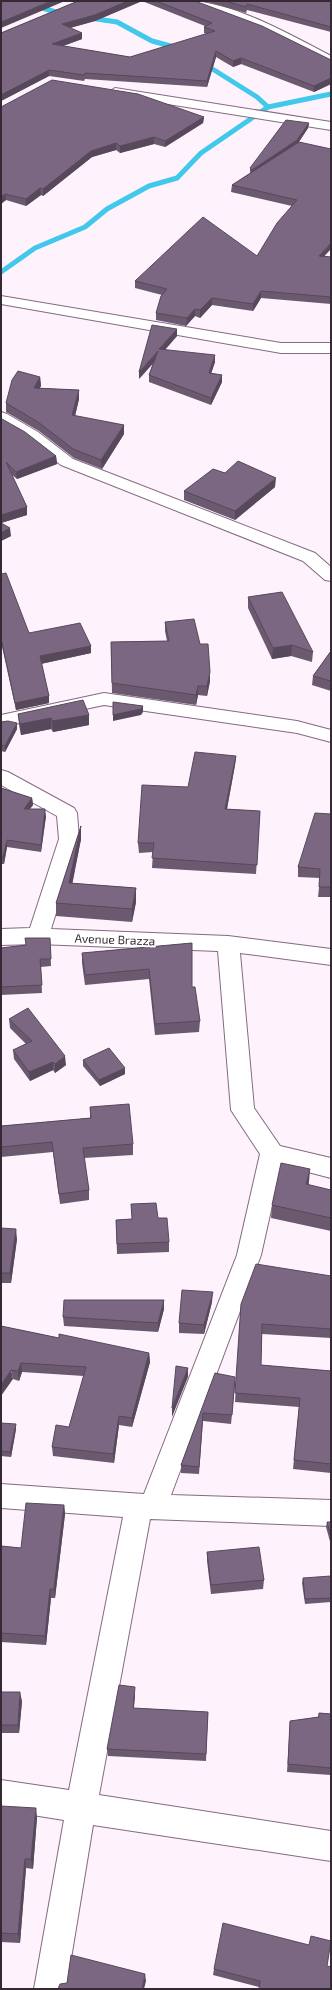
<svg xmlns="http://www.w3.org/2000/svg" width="332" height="1990" font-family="'Exo 2',sans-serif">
  <rect width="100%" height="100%" fill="#fef2fd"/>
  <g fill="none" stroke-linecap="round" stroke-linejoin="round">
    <!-- stream -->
    <g stroke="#41c8ea" stroke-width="5">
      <polyline points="18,1 63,14"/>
      <polyline points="90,18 117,22 152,41 178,48"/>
      <polyline points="203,63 257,97 268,107"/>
      <polyline points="1,272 35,248 85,227 107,209 149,186 177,178 201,153 268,107 331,94"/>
    </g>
    <!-- street casing -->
    <g stroke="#846a82" stroke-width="2">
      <g id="street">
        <path d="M187,1C232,1 291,35 331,56V65L262,30L189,3Z"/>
        <polygon points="115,88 331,122 331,130 111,95 109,92"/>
        <polygon points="1,296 281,343 331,343 331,353 281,353 1,304"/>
        <polygon points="1,412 7,414 38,432 73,459 315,553 331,567 331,581 325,580 303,561 61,465 26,438 1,424"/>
        <polygon points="104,693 297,721 331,730 331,742 297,733 104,705 1,727 1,715"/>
        <polygon points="1,770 8,772 74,808 77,813 79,839 51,929 228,936 331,949 331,965 240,953 254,1108 280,1146 331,1158 331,1178 281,1165 261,1255 171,1495 331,1500 331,1526 150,1519 99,1795 331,1831 331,1861 93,1825 66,1989 34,1989 64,1820 1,1810 1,1780 69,1790 123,1517 1,1508 1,1484 144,1494 237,1255 260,1154 231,1110 218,951 38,944 1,945 1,929 30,928 59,839 57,816 1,785"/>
      </g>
    </g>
    <!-- street -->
    <use href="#street" fill="#fff" fill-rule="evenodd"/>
  </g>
  <!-- wall -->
  <g fill="#6b5970" fill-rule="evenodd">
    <path d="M78,1H195L331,60V84L314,92L241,64L233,67L216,57L207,87L85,79L84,81L49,76L1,101V33ZM142,1L205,26L204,27V33L207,34L130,57L63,46L82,39V33L70,28L95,21Z"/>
    <polygon points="204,1 331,1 331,32 247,10 246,13"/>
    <polygon points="1,107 204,117 203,123 165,147 154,144 120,153 116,150 92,157 43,196 41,195 26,206 6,200 1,204"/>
    <polygon points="309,123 308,128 299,142 325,256 331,257 331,304 261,298 253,311 212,305 200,318 195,316 186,326 156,320 156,313 162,295 135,288 135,281 257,256 292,206 231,192 232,185 250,173 250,168"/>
    <polygon points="177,329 177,336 165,350 215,362 211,373 222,375 222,382 211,405 149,382 149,375 153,363 139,379"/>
    <polygon points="40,377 41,386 39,388 79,390 79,399 75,416 124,425 124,434 102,469 74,458 39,431 6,412 6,403"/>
    <polygon points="1,423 56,456 57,464 17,479 11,474 27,507 27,515 1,523 11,536 1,541"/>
    <polygon points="275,487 235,520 184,500 184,491"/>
    <polygon points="1,574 29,633 91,646 91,653 41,664 49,696 49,703 16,710 1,642"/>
    <polygon points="248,597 313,652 312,662 291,656 272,659 248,608"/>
    <polygon points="165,622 200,644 210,681 207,696 198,695 196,705 112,693 111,642 167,641 165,631"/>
    <polygon points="331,651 331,691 312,685 313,676"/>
    <polygon points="18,714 89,715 89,725 53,732 51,729 21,735 19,725"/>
    <polygon points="1,722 17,729 5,752 1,751"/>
    <polygon points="236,756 235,765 227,809 260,811 256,874 152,868 153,852 139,853 138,843 188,787"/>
    <polygon points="1,788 32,798 33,805 30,809 46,816 41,852 7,847 4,864 1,864"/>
    <polygon points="331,814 331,897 318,897 320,878 298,877 298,867"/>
    <polygon points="81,826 81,839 72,883 136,888 136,902 132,922 56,916 56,903"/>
    <polygon points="50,938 51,966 41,967 42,993 1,995 1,948 26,945"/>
    <polygon points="192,943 192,987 200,1021 199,1032 155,1035 149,979 85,985 82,963 82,953"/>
    <polygon points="9,1019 66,1065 55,1073 53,1070 30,1081 14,1059 13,1050 26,1044 10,1028"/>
    <polygon points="83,1060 125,1074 100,1086 83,1066"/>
    <polygon points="90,1107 133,1144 133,1155 84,1158 89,1190 89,1200 60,1204 53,1152 1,1157 1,1126 90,1118"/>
    <polygon points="309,1182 308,1185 331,1190 331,1231 271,1218 272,1205"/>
    <polygon points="158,1218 169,1242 169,1252 117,1254 116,1220"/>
    <polygon points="1,1228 17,1239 11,1283 1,1283"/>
    <polygon points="331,1276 331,1338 262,1334 261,1365 331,1371 331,1473 293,1469 299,1407 235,1402 241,1304"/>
    <polygon points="212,1302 204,1334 179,1333 179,1323"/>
    <polygon points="164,1309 158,1332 64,1326 63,1317"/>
    <polygon points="1,1326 59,1338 149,1353 150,1362 132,1427 119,1425 114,1463 53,1456 52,1447 69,1427 84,1376 22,1372 19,1381 13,1379"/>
    <polygon points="215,1373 235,1385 231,1424 203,1421 199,1474 181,1473 181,1465"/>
    <polygon points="1,1423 16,1429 11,1457 1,1456"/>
    <polygon points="64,1505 65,1514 55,1598 51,1598 46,1645 1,1642 1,1546 21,1548"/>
    <polygon points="327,1522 331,1522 331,1545 326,1527"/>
    <polygon points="207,1552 264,1580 263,1589 211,1594 207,1561"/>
    <polygon points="303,1578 331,1580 331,1602 305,1604 302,1583"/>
    <polygon points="1,1692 22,1701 19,1733 1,1733"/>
    <polygon points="135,1694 134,1708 208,1712 206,1761 108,1756 107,1749"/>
    <polygon points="319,1713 331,1714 331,1775 287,1772 290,1721 318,1717"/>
    <polygon points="1,1806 37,1817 33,1869 26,1868 20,1943 1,1942"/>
    <polygon points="327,1966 259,1987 213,1975 214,1969"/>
  </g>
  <!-- shaded-wall -->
  <g fill="#57485b">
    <polygon points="51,1 65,1 1,28 1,22"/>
    <polygon points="128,1 142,1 95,21 62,30 62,24"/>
    <polygon points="82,33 82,39 52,50 52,44"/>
    <polygon points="216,51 216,57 207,87 207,81"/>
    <polygon points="241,58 241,64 233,67 233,61"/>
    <polygon points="49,70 49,76 1,101 1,95"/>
    <polygon points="331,78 331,84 314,92 314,86"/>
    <polygon points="204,117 203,123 165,147 165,141"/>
    <polygon points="309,123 308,128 296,146 252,176 252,170"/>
    <polygon points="154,137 154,144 120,153 120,146"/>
    <polygon points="116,143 116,150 92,157 43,196 43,189 91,151"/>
    <polygon points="40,188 41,195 26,206 26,199"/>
    <polygon points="5,194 6,200 1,204 1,197"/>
    <polygon points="331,243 331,249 318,263 319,256"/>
    <polygon points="261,291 261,298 253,311 253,304"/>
    <polygon points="212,298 212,305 200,318 200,310"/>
    <polygon points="195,309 195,316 186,326 187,318"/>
    <polygon points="177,329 177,336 159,356 159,349"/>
    <polygon points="158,351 158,358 139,379 139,372"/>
    <polygon points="215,355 215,362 209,380 209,373"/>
    <polygon points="222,375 222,382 211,405 211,398"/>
    <polygon points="40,377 41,386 35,397 34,388"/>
    <polygon points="79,390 79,399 73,424 72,415"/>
    <polygon points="124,425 124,434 102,469 101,460"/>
    <polygon points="56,456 57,464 17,479 16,472"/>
    <polygon points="276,478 275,487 235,520 235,511"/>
    <polygon points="27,507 27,515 1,523 1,515"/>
    <polygon points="10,528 11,536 1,541 1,533"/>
    <polygon points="292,645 291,656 272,659 273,648"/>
    <polygon points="91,646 91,653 40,664 40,656"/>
    <polygon points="210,672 210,681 207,696 207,686"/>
    <polygon points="198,686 198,695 196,705 196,695"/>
    <polygon points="49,696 49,703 16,710 15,703"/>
    <polygon points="143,706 143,712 141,715 113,721 113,715"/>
    <polygon points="89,715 89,725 53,732 52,721"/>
    <polygon points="51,718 51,729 21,735 20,724"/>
    <polygon points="17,723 17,729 5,752 5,746"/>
    <polygon points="236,756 235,765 225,819 225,809"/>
    <polygon points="32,798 33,805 24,816 24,809"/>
    <polygon points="45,809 46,816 41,852 41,845"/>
    <polygon points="81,826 81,839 70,896 69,883"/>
    <polygon points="7,840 7,847 4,864 3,857"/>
    <polygon points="136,888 136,902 132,922 132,909"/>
    <polygon points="65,1056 66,1065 55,1073 55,1064"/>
    <polygon points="53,1062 53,1070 30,1081 29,1072"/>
    <polygon points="125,1068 125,1074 100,1086 99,1080"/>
    <polygon points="310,1169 309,1182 305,1197 306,1184"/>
    <polygon points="16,1229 17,1239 11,1283 10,1273"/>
    <polygon points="213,1292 212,1302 204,1334 204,1325"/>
    <polygon points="164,1300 164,1309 158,1332 158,1323"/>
    <polygon points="149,1353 150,1362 132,1427 132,1418"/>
    <polygon points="21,1363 22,1372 19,1381 18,1371"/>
    <polygon points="188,1368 188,1377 172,1417 172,1408"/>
    <polygon points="11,1370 13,1379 1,1396 1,1385"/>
    <polygon points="119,1416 119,1425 114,1463 113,1454"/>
    <polygon points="16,1424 16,1429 11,1457 10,1452"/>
    <polygon points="64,1505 65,1514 55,1598 54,1589"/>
    <polygon points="50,1589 51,1598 46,1645 45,1636"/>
    <polygon points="135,1687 135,1694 133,1715 133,1708"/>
    <polygon points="20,1692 22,1701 19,1733 18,1725"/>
    <polygon points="36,1808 37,1817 33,1869 31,1859"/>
    <polygon points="25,1859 26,1868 20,1943 18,1934"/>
    <polygon points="145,1974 146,1981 144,1989 142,1989"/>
  </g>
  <!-- building -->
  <g fill="#7c6782" stroke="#57485b">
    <polygon points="1,1 51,1 1,22"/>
    <polygon points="78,1 128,1 95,15 62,24 82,33 52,44 130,57 215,31 204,27 212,23 156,1 195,1 262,26 331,60 331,78 314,86 241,58 233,61 216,51 207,81 85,73 84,75 49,70 1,95 1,33"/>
    <polygon points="225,1 331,1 331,27 247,4 246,7"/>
    <polygon points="52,80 138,94 204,117 165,141 154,137 120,146 116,143 91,151 43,189 40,188 26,199 5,194 1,197 1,107"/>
    <polygon points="286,120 309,123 297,140 252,170 250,168"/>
    <polygon points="299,142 331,149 331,243 319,256 331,257 331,297 261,291 253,304 212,298 200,310 195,309 187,318 156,313 161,296 167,289 135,281 203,217 257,256 277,223 297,200 232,185"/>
    <polygon points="152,325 177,329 159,349 215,355 209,373 222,375 211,398 149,375 158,351 139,372"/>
    <polygon points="18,371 40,377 34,388 79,390 72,415 124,425 101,460 73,449 38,422 6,403 12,380"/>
    <polygon points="2,419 25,432 56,456 16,472 6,462 27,507 1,515 1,423"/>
    <polygon points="238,461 276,478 235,511 184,491 213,469 225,473"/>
    <polygon points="1,523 10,528 1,533"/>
    <polygon points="6,573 29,633 80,623 91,646 40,656 49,696 15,703 1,638 1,574"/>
    <polygon points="282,592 313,652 292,645 273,648 248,597"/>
    <polygon points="194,619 200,644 208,644 210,672 207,686 198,686 196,695 112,683 111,642 169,641 165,622"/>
    <polygon points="331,651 331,681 313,676"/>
    <polygon points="83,700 89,715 52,721 51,718 20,724 18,714"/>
    <polygon points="113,702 143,706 141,709 113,715"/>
    <polygon points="8,721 17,723 5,746 1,745 1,722"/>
    <polygon points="195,752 236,756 225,809 260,811 257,865 152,858 154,843 138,843 142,785 188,787"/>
    <polygon points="1,788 32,798 24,809 45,809 41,845 7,840 3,857 1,857"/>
    <polygon points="315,813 331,814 331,887 319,887 320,869 298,867"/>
    <polygon points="81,826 69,883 136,888 132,909 56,903"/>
    <polygon points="25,938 50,938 51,959 40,959 42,985 1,987 1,948 26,945"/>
    <polygon points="192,943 192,987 195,987 200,1021 155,1024 149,969 85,975 82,953"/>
    <polygon points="28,1008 65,1056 55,1064 53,1062 29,1072 13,1050 32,1041 9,1019"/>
    <polygon points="109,1048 125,1068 99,1080 83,1060"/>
    <polygon points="129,1104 133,1144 83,1148 89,1190 59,1194 52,1142 1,1147 1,1126 91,1118 90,1107"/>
    <polygon points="281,1163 310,1169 306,1184 331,1190 331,1218 272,1205"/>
    <polygon points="156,1203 158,1218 167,1218 169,1242 117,1244 116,1220 132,1219 131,1204"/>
    <polygon points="1,1228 16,1229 10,1273 1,1273"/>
    <polygon points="256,1264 331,1276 331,1329 262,1324 261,1365 331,1371 331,1464 294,1460 300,1398 235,1393 241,1304"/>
    <polygon points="182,1290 213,1292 204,1325 179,1323"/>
    <polygon points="64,1300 164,1300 158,1323 63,1317"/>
    <polygon points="1,1326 59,1338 59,1334 149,1353 132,1418 119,1416 113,1454 52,1447 56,1425 69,1427 86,1367 21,1363 18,1371 11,1370 1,1385"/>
    <polygon points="176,1366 188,1368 172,1408"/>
    <polygon points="215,1373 235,1377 232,1415 203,1413 199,1467 181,1465"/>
    <polygon points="1,1423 16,1424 10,1452 1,1451"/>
    <polygon points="26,1503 64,1505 54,1589 50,1589 45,1636 1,1633 1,1546 21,1548"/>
    <polygon points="327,1522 331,1522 331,1537"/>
    <polygon points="259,1547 264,1580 211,1585 207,1552"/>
    <polygon points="331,1576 331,1598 305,1599 303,1578"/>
    <polygon points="119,1685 135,1687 133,1708 208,1712 206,1754 107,1749"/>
    <polygon points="1,1692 20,1692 18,1725 1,1725"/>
    <polygon points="319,1713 331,1714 331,1768 288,1764 290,1721 319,1717"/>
    <polygon points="1,1806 36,1808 31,1859 25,1859 18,1934 1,1933"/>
    <polygon points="223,1923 309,1945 311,1936 331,1941 327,1966 331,1967 331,1989 259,1989 260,1981 214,1969"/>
    <polygon points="71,1955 145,1974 142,1989 58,1989 60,1984 67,1983"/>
  </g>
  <g text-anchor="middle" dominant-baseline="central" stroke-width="4" stroke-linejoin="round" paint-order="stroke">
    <!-- street labels -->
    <g font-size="12" fill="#352a34" stroke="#fff">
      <text transform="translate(115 939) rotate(2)">Avenue Brazza</text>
    </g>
  </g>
  <!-- border -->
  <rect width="332" height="1990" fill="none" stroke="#352a34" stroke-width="4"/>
</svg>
